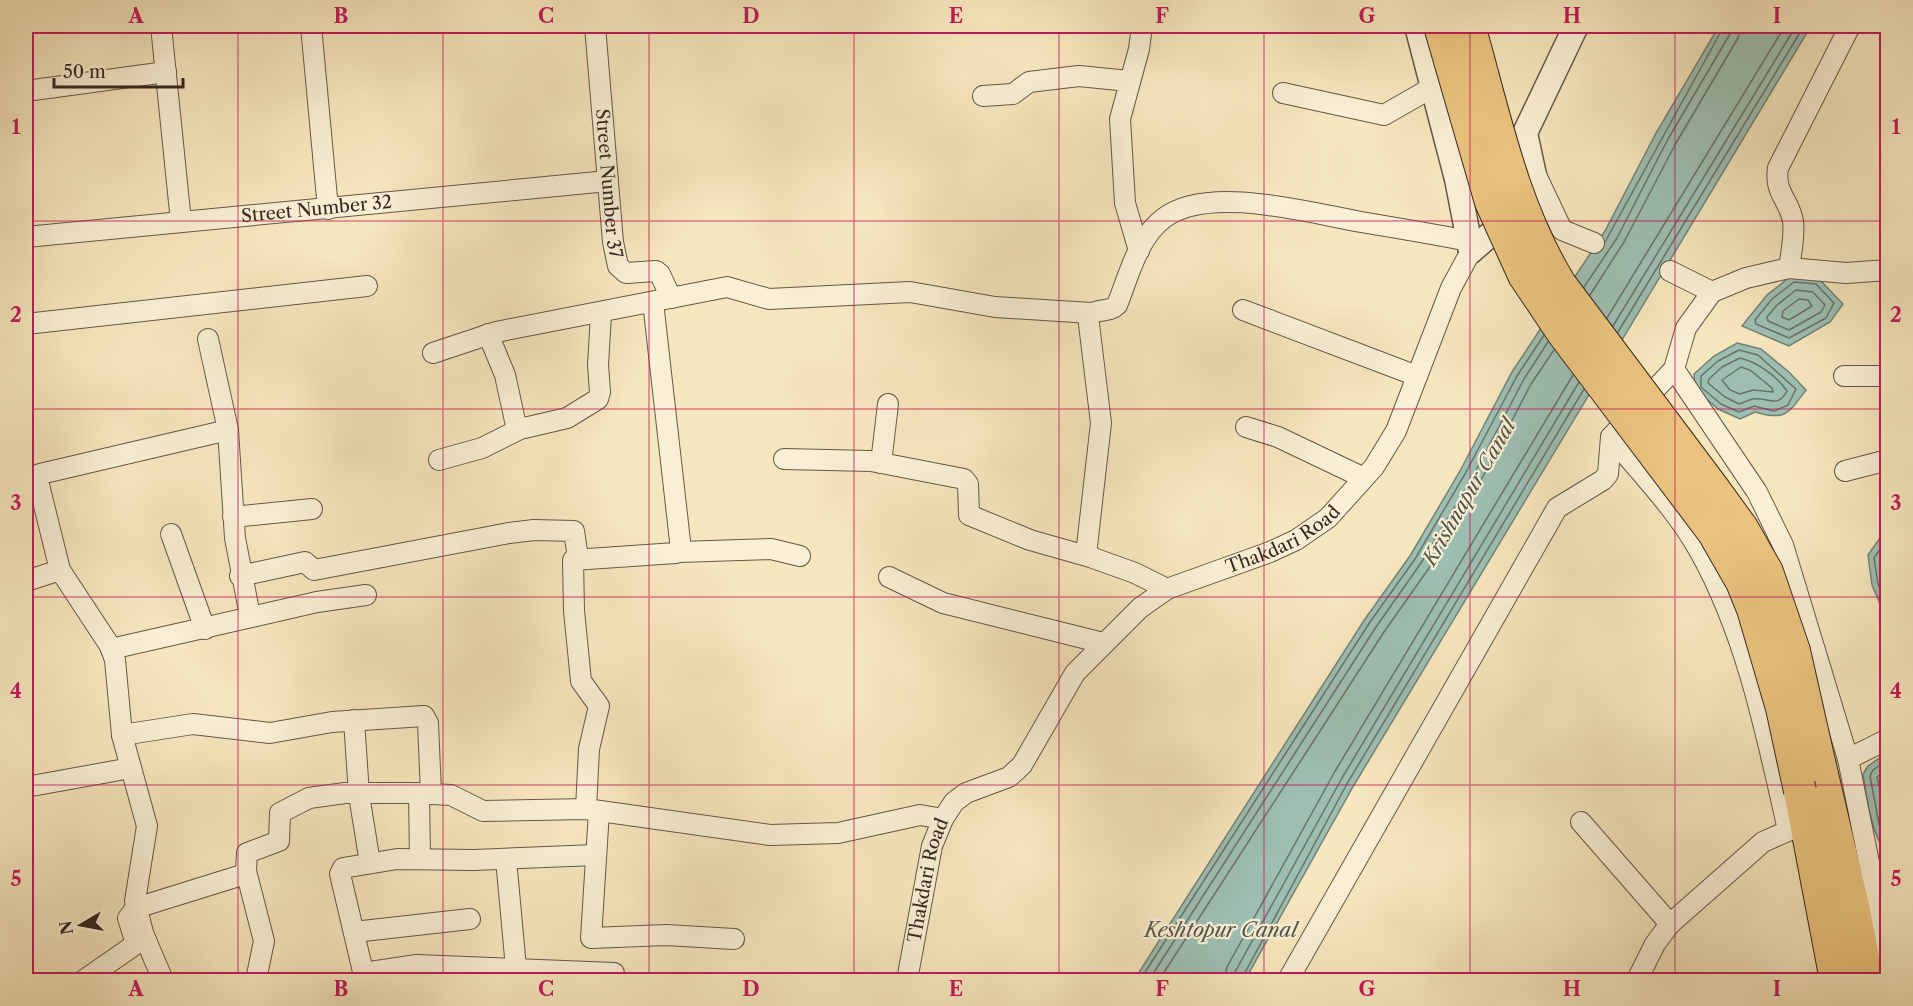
<svg xmlns="http://www.w3.org/2000/svg" width="1913" height="1006" font-family="'Libre Caslon Text',serif">
  <rect width="100%" height="100%" fill="#f6e6bd"/>
  <filter id="stains"><feTurbulence type="fractalNoise" baseFrequency=".00333" numOctaves="4"/><feColorMatrix values="0 0 0 0 .2 0 0 0 0 .09 0 0 0 0 .02 0 0 0 .5 -.17"/></filter>
  <radialGradient id="worn" r=".72"><stop offset=".6" stop-color="#630" stop-opacity="0"/><stop offset="1" stop-color="#630" stop-opacity=".3"/></radialGradient>
  <!-- water -->
  <g fill="#9dbfb2" stroke="#738278" stroke-width="1.5">
    <polygon points="1719,26 1811,26 1354,785 1245,980 1134,980 1365,619 1410,556 1460,471 1512,372 1605,231 1656,133"/>
    <polygon points="1791,276 1818,278 1843,304 1830,322 1789,346 1742,326 1767,295"/>
    <path d="M1737,343L1761,349L1790,373L1806,390C1788,414 1785,421 1755,412L1740,419L1718,409L1695,389L1694,374L1714,356Z"/>
    <polygon points="1887,528 1888,528 1887,620 1872,585 1868,555"/>
    <path d="M1887,753V854C1871,834 1867,799 1863,774L1868,766Z"/>
  </g>
  <g fill="none" stroke-linecap="round" stroke-linejoin="round">
    <!-- shore -->
    <g stroke="#69736a" stroke-width="1.5">
      <polyline points="1605,242 1724,26"/>
      <polygon points="1794,282 1816,284 1834,303 1826,318 1789,338 1756,324 1755,320 1772,299"/>
      <polyline points="1584,287 1617,238 1668,139 1730,34 1732,26"/>
      <polygon points="1796,290 1813,292 1825,305 1821,312 1789,330 1768,321 1767,317 1777,305"/>
      <polyline points="1590,295 1624,242 1676,143 1738,38 1741,26"/>
      <polygon points="1799,299 1808,300 1812,306 1789,320 1782,317 1783,311"/>
      <polyline points="1607,318 1785,26"/>
      <polyline points="1613,326 1796,26"/>
      <polyline points="1618,332 1804,26"/>
      <polygon points="1739,350 1758,355 1796,389 1788,405 1774,411 1754,406 1739,412 1721,404 1701,387 1701,376 1718,361"/>
      <path d="M1740,358C1757,362 1777,376 1787,391C1778,409 1768,397 1753,399C1748,400 1743,403 1739,404L1725,397L1708,383L1709,379L1722,367Z"/>
      <polygon points="1741,367 1750,370 1772,388 1773,392 1753,390 1740,394 1730,390 1722,380"/>
      <polyline points="1888,537 1874,558 1878,584 1888,609"/>
      <polyline points="1888,760 1873,770 1870,776 1879,824 1888,844"/>
      <polyline points="1888,769 1877,777 1888,824"/>
      <polyline points="1140,980 1370,622 1415,559 1465,474 1517,376 1544,335"/>
      <polyline points="1149,980 1376,627 1421,563 1472,478 1524,379 1548,342"/>
      <polyline points="1159,980 1384,632 1429,568 1480,482 1531,384 1554,350"/>
      <polyline points="1224,980 1227,967 1334,773 1573,375"/>
      <polyline points="1233,980 1235,972 1342,778 1579,382"/>
      <polyline points="1241,980 1348,782 1584,389"/>
    </g>
    <!-- minor casing -->
    <g stroke="#655748" stroke-width="22">
      <g id="minor">
        <polyline points="161,26 181,222"/>
        <polyline points="311,26 328,209"/>
        <path id="s1" d="M595,26L613,242L618,266L626,273L656,271L660,274L671,298"/>
        <polyline points="26,91 166,72"/>
        <polyline points="1283,93 1384,115 1433,87"/>
        <polyline points="983,96 1013,94 1029,82 1079,76 1129,81"/>
        <polyline points="1536,175 1562,230 1594,243"/>
        <path id="s2" d="M26,237L608,181"/>
        <polyline points="1139,251 1125,203 1120,119 1139,49 1142,26"/>
        <path d="M1789,268C1791,253 1795,236 1793,221C1789,199 1774,193 1778,168L1850,26"/>
        <polyline points="1670,271 1712,292"/>
        <polyline points="1243,310 1417,376"/>
        <polyline points="26,324 367,286"/>
        <polyline points="488,334 505,375 517,430"/>
        <polyline points="208,339 228,430 235,538 250,616"/>
        <polyline points="433,353 496,332 727,287 769,299 910,292 995,307 1091,313"/>
        <polyline points="1674,369 1757,492 1783,545 1848,759"/>
        <polyline points="1844,376 1888,376"/>
        <polyline points="1246,427 1278,437 1364,478"/>
        <path d="M1611,437C1641,474 1677,510 1700,552C1747,636 1767,737 1788,830"/>
        <polyline points="784,459 871,461 964,479 968,484 969,515 1030,540 1090,557"/>
        <polyline points="439,460 482,448 520,429 567,418 598,399 600,392 598,365 601,314"/>
        <polyline points="881,463 888,404"/>
        <polyline points="1845,471 1888,460"/>
        <polyline points="233,517 312,509"/>
        <polyline points="171,534 205,629"/>
        <polyline points="679,552 771,549 800,556"/>
        <polyline points="60,570 38,481 40,474 228,430"/>
        <polyline points="240,576 305,562 314,570 509,533 534,530 574,531 578,558"/>
        <polyline points="889,577 943,603 1103,643"/>
        <polyline points="26,581 60,570 110,646 115,660 122,735 147,826 135,901 143,933 163,980"/>
        <path d="M1167,589L1135,573L1093,558L1087,552V546L1101,423L1088,316C1096,308 1109,313 1117,305C1129,276 1137,238 1164,218C1208,184 1310,213 1361,222C1397,228 1433,234 1469,241"/>
        <polyline points="111,649 317,602 366,595"/>
        <polyline points="354,720 359,795 370,863"/>
        <polyline points="122,735 193,724 270,733 332,722 424,716 428,723 431,793"/>
        <polyline points="1888,739 1848,759 1888,956"/>
        <polyline points="26,787 131,768"/>
        <polyline points="419,793 420,859"/>
        <polyline points="586,809 589,749 599,706 581,681 574,611 573,560 676,553 681,550 653,302"/>
        <polyline points="599,811 591,938 666,935 734,939"/>
        <polyline points="1581,822 1670,924"/>
        <polyline points="506,859 516,968"/>
        <polyline points="246,871 264,941 256,980"/>
        <polyline points="354,932 470,919"/>
        <polyline points="363,973 417,965 614,973"/>
        <polyline points="84,980 136,944 128,918 136,908 242,875 246,871 247,853 279,841 280,813 309,798 345,793 411,793 451,795 483,811 586,809 770,835 838,833 920,815 943,819"/>
        <polyline points="365,980 340,874 343,868 397,859 474,860 596,855"/>
        <path id="s3" d="M907,980L932,846L943,819L954,802L966,793L1009,777L1022,765L1075,673L1140,608L1167,589L1270,552L1296,540L1328,518L1374,467L1396,431L1451,288L1471,251"/>
        <polyline points="1288,980 1557,508 1603,480 1608,474 1611,437 1674,369 1686,328 1712,292 1746,278 1789,268 1846,273 1888,270"/>
        <polyline points="1637,980 1655,944 1670,924 1763,842 1801,825"/>
      </g>
    </g>
    <!-- tertiary casing -->
    <g stroke="#655748" stroke-width="27">
      <g id="tertiary">
        <polyline points="1417,26 1457,179 1471,251"/>
        <polyline points="1471,251 1535,196 1537,189 1525,133 1576,26"/>
      </g>
    </g>
    <!-- primary casing -->
    <g stroke="#352721" stroke-width="34">
      <g id="primary">
        <polyline points="1820,766 1854,911 1867,980"/>
        <polyline points="1800,791 1836,980"/>
      </g>
    </g>
    <!-- minor -->
    <use href="#minor" stroke="#f9efd4" stroke-width="20"/>
    <!-- tertiary -->
    <use href="#tertiary" stroke="#f9efd4" stroke-width="24"/>
    <!-- primary -->
    <use href="#primary" stroke="#ebc37e" stroke-width="32"/>
    <!-- primary-bridge casing -->
    <g stroke="#352721" stroke-width="34" stroke-linecap="butt">
      <g id="primary-bridge">
        <polyline points="1440,26 1491,202 1524,275 1563,333 1714,533 1742,582 1753,609 1782,708 1800,791"/>
        <path d="M1469,26C1494,113 1512,206 1560,284L1713,488L1742,528L1767,572L1794,651L1820,766"/>
      </g>
    </g>
    <!-- primary-bridge -->
    <use href="#primary-bridge" stroke="#ebc37e" stroke-width="32"/>
  </g>
  <!-- grid -->
  <path fill="none" stroke="#c2185b" stroke-width="1.5" stroke-opacity="0.55" d="M238,26V980M443,26V980M649,26V980M854,26V980M1059,26V980M1264,26V980M1470,26V980M1675,26V980M26,221H1888M26,409H1888M26,597H1888M26,785H1888"/>
  <g text-anchor="middle" dominant-baseline="central" stroke-width="4.5" stroke-linejoin="round" paint-order="stroke">
    <!-- street labels -->
    <g font-size="18" fill="#352721" stroke="#f9efd4">
      <text stroke="none"><textPath href="#s1" startOffset="158">Street Number 37</textPath></text>
      <text stroke="none"><textPath href="#s2" startOffset="292">Street Number 32</textPath></text>
      <text stroke="none"><textPath href="#s3" startOffset="622">Thakdari Road</textPath></text>
      <text stroke="none"><textPath href="#s3" startOffset="102">Thakdari Road</textPath></text>
    </g>
    <!-- water labels -->
    <g font-size="20" font-style="italic" fill="#54554c" stroke="#f9efd4">
      <text transform="translate(1469 492) rotate(-60)">Krishnapur Canal</text>
      <text x="1221" y="930">Keshtopur Canal</text>
    </g>
  </g>
  <!-- margin -->
  <rect width="1913" height="1006" fill="none" stroke="#f6e6bd" stroke-width="66"/>
  <!-- north arrow -->
  <g transform="translate(81 925) rotate(260)" stroke="#f9efd4" stroke-width="4.5" paint-order="stroke">
  <path d="M0-4.5L10 22L0 15L-10 22Z" fill="#352721"/>
  <text y="-9" font-size="16" font-weight="bold" text-anchor="middle" fill="#352721">N</text>
  </g>
  <!-- scale -->
  <path d="M54 78v9h129v-9" fill="none" stroke="#352721" stroke-width="3"/>
  <text x="63" y="78" font-size="18" fill="#352721" stroke="#f9efd4" stroke-width="4.5" paint-order="stroke">50 m</text>
  <rect x="33" y="33" width="1847" height="940" fill="none" stroke="#c2185b" stroke-width="2"/>
  <g font-size="20" text-anchor="middle" font-weight="bold" fill="#c2185b">
    <text x="136" y="23">A</text>
    <text x="341" y="23">B</text>
    <text x="546" y="23">C</text>
    <text x="751" y="23">D</text>
    <text x="956" y="23">E</text>
    <text x="1162" y="23">F</text>
    <text x="1367" y="23">G</text>
    <text x="1572" y="23">H</text>
    <text x="1777" y="23">I</text>
    <text x="16" y="134">1</text>
    <text x="1896" y="134">1</text>
    <text x="16" y="322">2</text>
    <text x="1896" y="322">2</text>
    <text x="16" y="510">3</text>
    <text x="1896" y="510">3</text>
    <text x="16" y="698">4</text>
    <text x="1896" y="698">4</text>
    <text x="16" y="886">5</text>
    <text x="1896" y="886">5</text>
    <text x="136" y="996">A</text>
    <text x="341" y="996">B</text>
    <text x="546" y="996">C</text>
    <text x="751" y="996">D</text>
    <text x="956" y="996">E</text>
    <text x="1162" y="996">F</text>
    <text x="1367" y="996">G</text>
    <text x="1572" y="996">H</text>
    <text x="1777" y="996">I</text>
  </g>
  <rect width="100%" height="100%" filter="url(#stains)"/>
  <rect width="100%" height="100%" fill="url(#worn)"/>
</svg>
